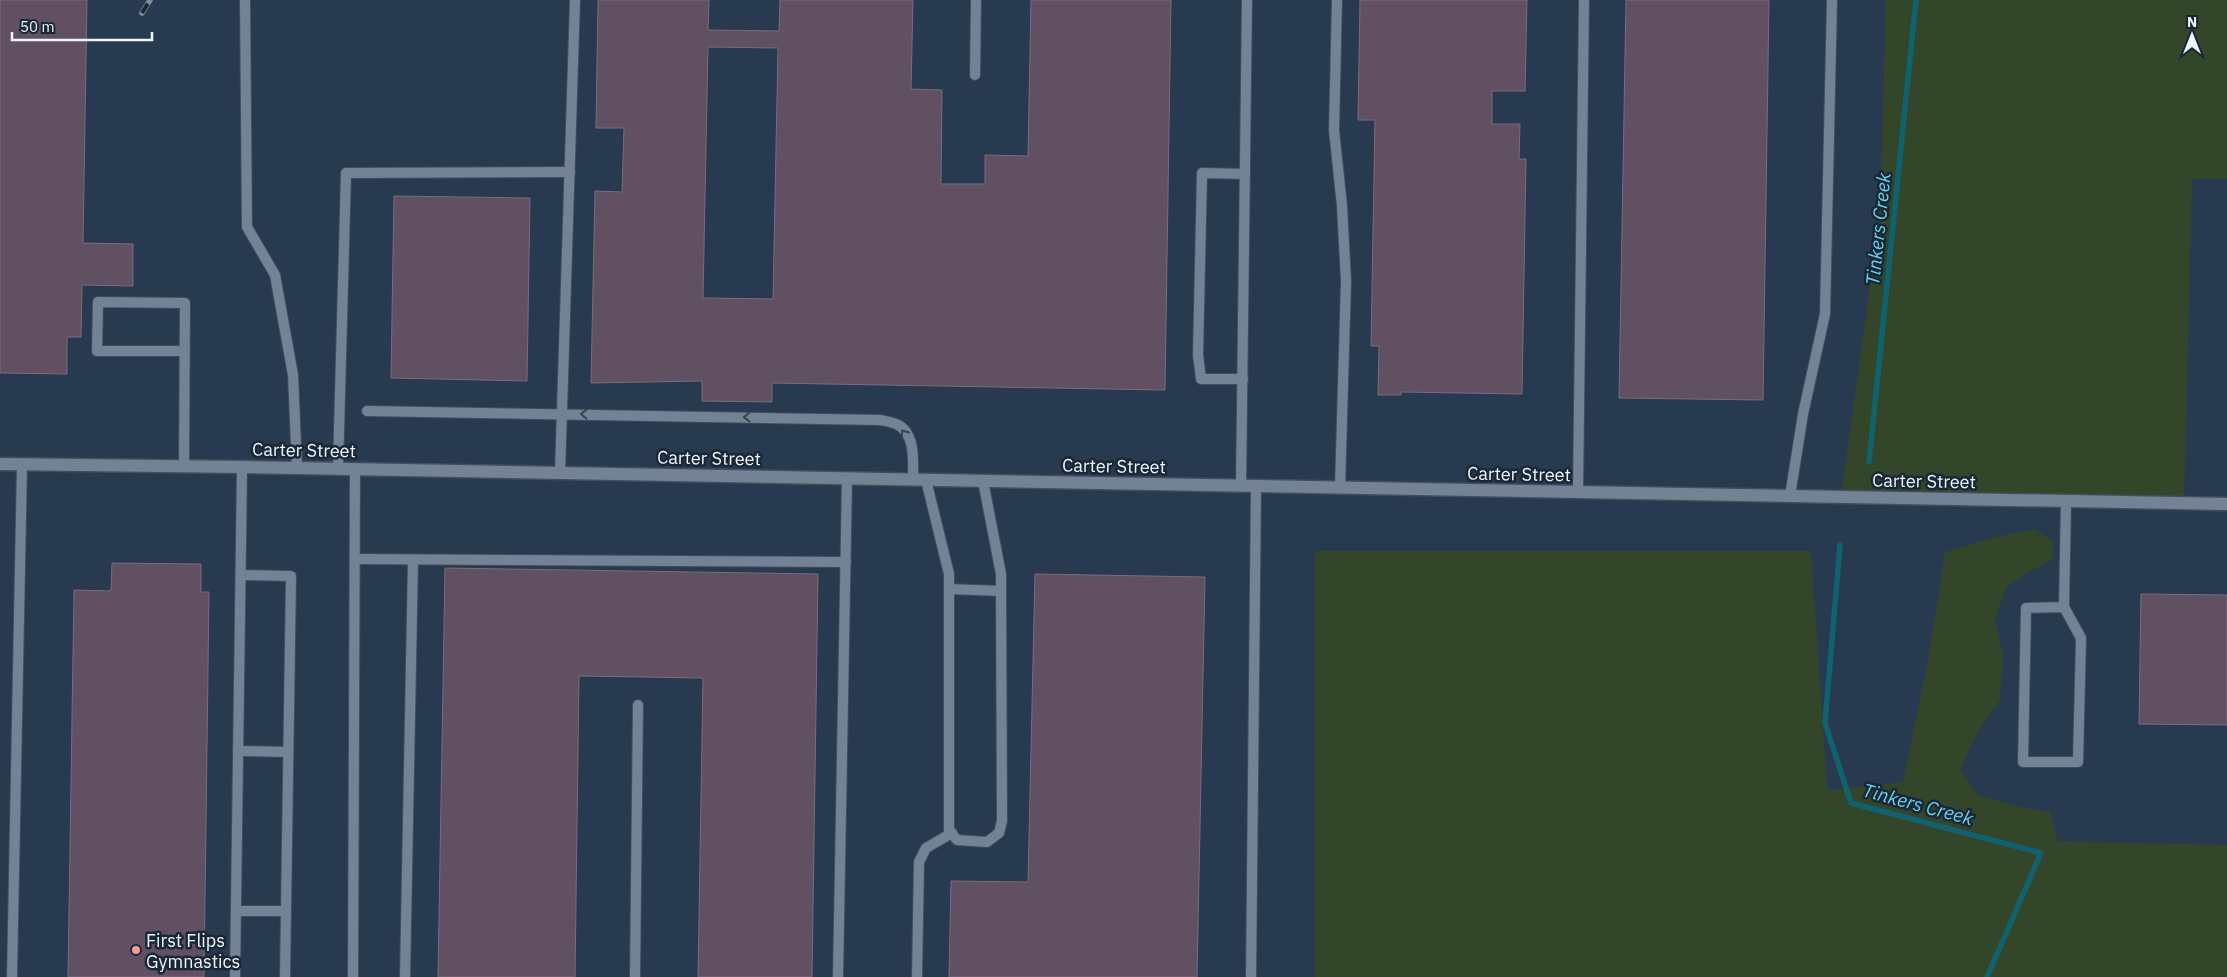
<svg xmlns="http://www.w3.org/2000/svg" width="2227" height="977" font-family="'IBM Plex Sans',sans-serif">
  <rect width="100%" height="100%" fill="#243141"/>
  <!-- built -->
  <rect fill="#283a4f" x="0" y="0" width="2227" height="977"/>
  <!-- green -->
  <g fill="#33462a">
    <polygon points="1886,0 2227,0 2227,179 2192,179 2184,503 1841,497 1880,213"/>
    <polygon points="2035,529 2054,542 2052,560 2028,572 2007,586 1995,619 2003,656 2000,700 1979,730 1960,769 1978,795 2020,807 2050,812 2058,841 2227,845 2227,977 1315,977 1315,551 1811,551 1827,787 1830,790 1903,782 1928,661 1945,552 1995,537"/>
  </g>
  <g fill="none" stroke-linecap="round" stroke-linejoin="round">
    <!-- stream -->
    <g stroke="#11626f" stroke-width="5.5">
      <polyline points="1869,462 1916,0"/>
      <polyline points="1840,545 1825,723 1851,803 2041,853 1987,977"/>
    </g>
  </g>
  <!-- building -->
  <g fill="#605061" stroke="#7c6b7d" fill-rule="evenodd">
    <polygon points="0,0 87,0 83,243 133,244 133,286 82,285 81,337 67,337 67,374 0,373"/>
    <path d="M598,0H709L708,30L779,31L780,0H913L911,89L942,90L941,184H985V155L1028,156L1031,0H1171L1165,390L772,383V402L702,401V381L591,383L595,191L622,192L624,128H596ZM708,47L778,48L773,299L703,298Z"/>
    <polygon points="1360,0 1527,0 1525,91 1492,91 1492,124 1520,124 1519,159 1526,159 1522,394 1401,392 1401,395 1378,395 1379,346 1371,346 1375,120 1358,120"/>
    <polygon points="1626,0 1769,0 1763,400 1619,398"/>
    <polygon points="394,196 530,198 527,381 391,378"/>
    <polygon points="112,563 201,564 201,592 209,592 204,977 68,977 74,590 111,591"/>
    <polygon points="445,568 818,574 812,977 698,977 703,678 579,676 575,977 438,977"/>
    <polygon points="1035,574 1205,577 1197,977 949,977 951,881 1028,882"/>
    <polygon points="2141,594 2227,595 2227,725 2139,724"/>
  </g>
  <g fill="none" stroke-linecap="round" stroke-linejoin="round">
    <!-- service casing -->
    <g stroke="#424e5a" stroke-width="12">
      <g id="service">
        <polyline points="245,0 247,227 275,275 293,375 297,468"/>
        <polyline points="1337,0 1334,130 1342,206 1346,281 1340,488"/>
        <polyline points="975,75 976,0"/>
        <polyline points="1243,379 1201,379 1198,355 1202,173 1245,174"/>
        <path d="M367,411L880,420C885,421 891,422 896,424C916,432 913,462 913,479"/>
        <path d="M184,466C184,412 185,357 185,303L98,302L97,351H185"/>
        <polyline points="338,468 346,173 570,172"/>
        <polyline points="560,473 575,0"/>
        <polyline points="926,480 949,574 949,830 957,840 987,842 999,833 1002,821 1001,591 1001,574 983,481"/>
        <polyline points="1241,486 1247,0"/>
        <polyline points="1578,492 1584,0"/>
        <polyline points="1790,496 1803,414 1825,314 1832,0"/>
        <polyline points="355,559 846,562"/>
        <polyline points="241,575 291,576 285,977"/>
        <polyline points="949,589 1001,591"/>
        <polyline points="2064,607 2081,638 2078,762 2023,762 2026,608 2064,607 2066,501"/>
        <polyline points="238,751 288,752"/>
        <polyline points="236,911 285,911"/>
        <polyline points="12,977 22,464"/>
        <polyline points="235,977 242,467"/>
        <polyline points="353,977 355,469"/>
        <polyline points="405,977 413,560"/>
        <polyline points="635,977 638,705"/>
        <polyline points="838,977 847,478"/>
        <polyline points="917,977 919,862 926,848 952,833"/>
        <polyline points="1251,977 1256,486"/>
      </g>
    </g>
    <!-- minor casing -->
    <g stroke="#424e5a" stroke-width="15">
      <polyline id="minor" points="0,464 242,467 2227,504"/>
    </g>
    <!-- service -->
    <use href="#service" stroke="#738395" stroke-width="10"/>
    <!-- minor -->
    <use href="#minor" stroke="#738395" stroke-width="12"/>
    <!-- rail casing -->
    <g stroke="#838d99" stroke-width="5.5">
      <polyline id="rail" points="142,13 150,0"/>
    </g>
    <!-- rail -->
    <use href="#rail" stroke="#1a2736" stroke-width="4" stroke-dasharray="11" stroke-linecap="butt"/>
  </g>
  <!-- one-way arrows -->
  <defs><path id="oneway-chevron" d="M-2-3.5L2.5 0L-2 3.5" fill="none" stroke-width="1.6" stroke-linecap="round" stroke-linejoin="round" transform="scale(1.25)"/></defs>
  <g stroke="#354352">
    <use href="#oneway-chevron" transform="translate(584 414) rotate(-179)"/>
    <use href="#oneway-chevron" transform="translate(747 417) rotate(-179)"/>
    <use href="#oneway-chevron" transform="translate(904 433) rotate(-126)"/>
  </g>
  <!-- markers -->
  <circle fill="#f49d8d" stroke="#1a2736" stroke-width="2" cx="136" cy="950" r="5"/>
  <g text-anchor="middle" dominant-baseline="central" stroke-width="5" stroke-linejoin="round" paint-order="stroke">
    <!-- street labels -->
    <g font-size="18" fill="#eef5fd" stroke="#1a2736">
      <text transform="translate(304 450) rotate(1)">Carter Street</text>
      <text transform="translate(709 458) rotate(1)">Carter Street</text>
      <text transform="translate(1114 466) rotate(1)">Carter Street</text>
      <text transform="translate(1519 474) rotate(1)">Carter Street</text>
      <text transform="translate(1924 481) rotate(1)">Carter Street</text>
    </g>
    <!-- poi labels -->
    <g font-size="18" fill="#eef5fd" stroke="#1a2736" text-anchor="start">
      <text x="146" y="940">First Flips<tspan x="146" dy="21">Gymnastics</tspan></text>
    </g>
    <!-- water labels -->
    <g font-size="19" font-style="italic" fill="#66d4ea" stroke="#1a2736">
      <text transform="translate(1878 229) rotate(-84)">Tinkers Creek</text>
      <text transform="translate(1918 804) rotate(15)">Tinkers Creek</text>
    </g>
  </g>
  <!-- north arrow -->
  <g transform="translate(2192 35)" stroke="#1a2736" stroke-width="4" paint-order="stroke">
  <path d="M0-4L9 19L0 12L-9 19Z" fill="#eef5fd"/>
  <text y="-8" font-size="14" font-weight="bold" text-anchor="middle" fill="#eef5fd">N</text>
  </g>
  <!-- scale -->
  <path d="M12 32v8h140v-8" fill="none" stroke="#eef5fd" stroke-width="2.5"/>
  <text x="20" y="32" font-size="15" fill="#eef5fd" stroke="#1a2736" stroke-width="4" paint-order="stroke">50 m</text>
</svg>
